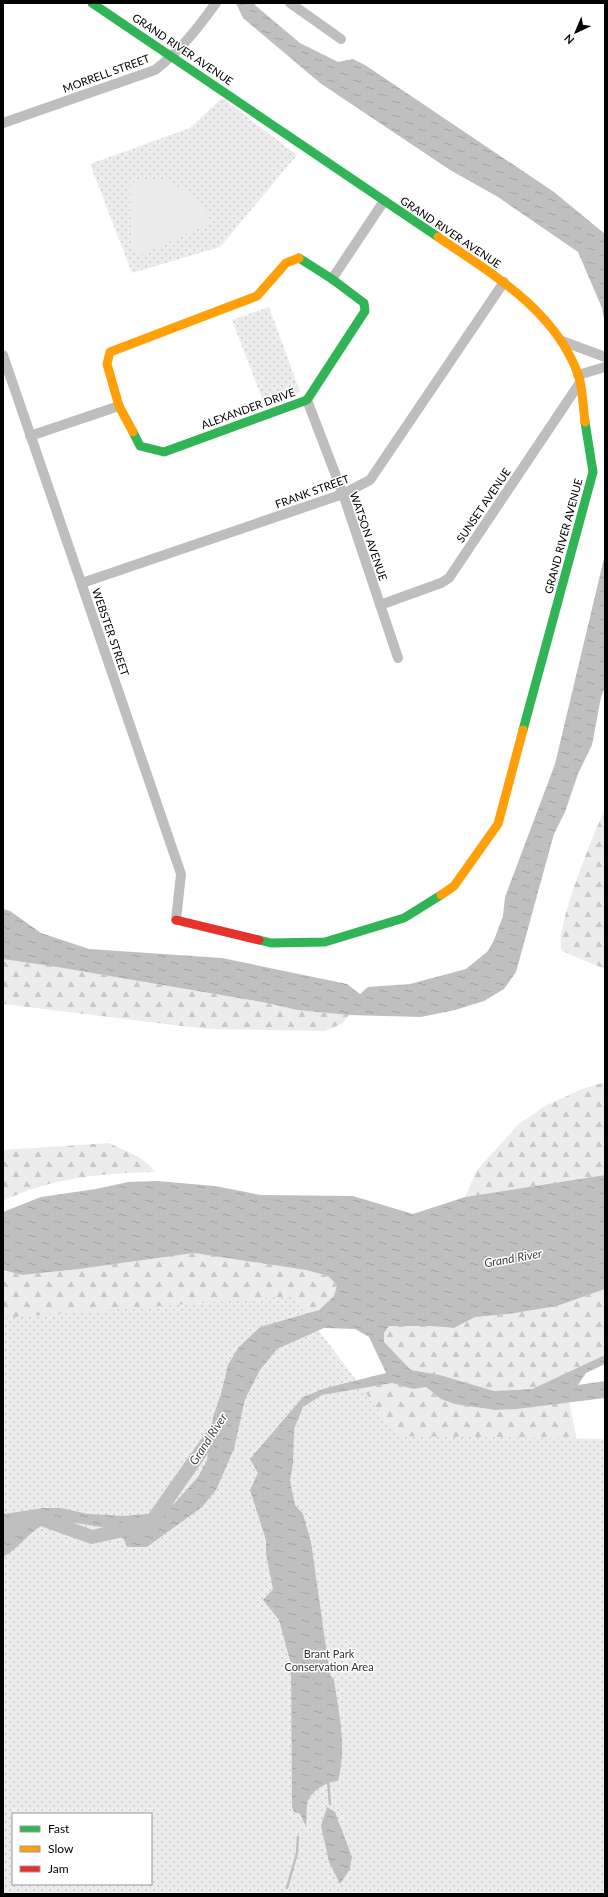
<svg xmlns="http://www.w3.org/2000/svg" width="608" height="1897" font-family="Lato,sans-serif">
  <defs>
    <pattern id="forest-firs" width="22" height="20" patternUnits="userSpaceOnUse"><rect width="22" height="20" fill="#ececec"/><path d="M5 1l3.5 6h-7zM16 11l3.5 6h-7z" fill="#c9c9c9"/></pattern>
    <pattern id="park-dots" width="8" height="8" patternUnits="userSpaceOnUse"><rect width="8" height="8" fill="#ececec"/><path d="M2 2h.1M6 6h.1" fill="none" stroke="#c9c9c9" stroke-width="1.8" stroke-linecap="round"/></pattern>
    <pattern id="water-ripples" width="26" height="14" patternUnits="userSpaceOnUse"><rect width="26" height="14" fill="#bfbfbf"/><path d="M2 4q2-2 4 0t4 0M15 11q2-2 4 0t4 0" fill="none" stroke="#a2a2a2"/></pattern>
  </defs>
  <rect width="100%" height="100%" fill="#fff"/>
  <!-- forest -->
  <g fill="url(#forest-firs)">
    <path d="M605,809V969L562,951C553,930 594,833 605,809Z"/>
    <polygon points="3,959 57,967 267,1003 297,1010 349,1015 343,1023 325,1031 207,1029 3,1004"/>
    <polygon points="605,1082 605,1175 465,1197 477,1170 519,1124 545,1106 582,1089"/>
    <path d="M109,1143C125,1151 145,1157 155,1172C104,1173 49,1178 3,1201V1150Z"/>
    <polygon points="194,1253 306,1270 328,1276 337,1285 334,1296 319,1310 260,1327 3,1515 3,1270 22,1275 79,1269"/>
    <polygon points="605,1289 605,1355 532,1389 494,1391 440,1375 411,1370 384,1342 384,1333 389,1326 431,1326 454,1328 475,1317 509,1314 557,1306"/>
    <polygon points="392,1383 413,1389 426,1387 441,1399 454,1404 495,1410 517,1409 569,1402 589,1497 303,1407 345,1390"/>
  </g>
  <!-- park -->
  <g fill="url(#park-dots)" fill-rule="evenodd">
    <polygon points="222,98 297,155 220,247 132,273 90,164 190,128"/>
    <polygon points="269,307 300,392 265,406 232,320"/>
    <path d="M293,1296L398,1436L605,1439V1894H3V1318ZM13,1814H151V1884H13Z"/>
  </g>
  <!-- pitch -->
  <polygon fill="#ececec" points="136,181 169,181 195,198 212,222 140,255 131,250 130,184"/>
  <!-- water -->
  <g fill="url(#water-ripples)">
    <polygon points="236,3 254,3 256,6 300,43 338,62 353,59 365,65 554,192 605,234 605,325 602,308 578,252 498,197 450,170 320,83 243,18"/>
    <polygon points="605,554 605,687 601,697 592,745 578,774 565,812 554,834 516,972 504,989 484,1001 455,1010 421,1017 349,1015 297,1010 267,1003 57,967 3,959 3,909 10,911 41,933 89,949 222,958 347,984 360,994 368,987 410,984 466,969 488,951 494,940 503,916 505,897 555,764"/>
    <path d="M605,1175V1289L557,1306L509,1314L475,1317L454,1328L431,1326H389L384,1333V1342L411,1370L440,1375L494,1391L532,1389L605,1355V1364L586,1373L578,1385L605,1381V1398L517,1409L495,1410L454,1404L441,1399L426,1387L413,1389L392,1383L322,1395L303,1407L294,1429L293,1464L290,1481L295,1505L303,1514L311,1542L330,1675L334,1680C339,1713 347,1747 338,1781C328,1781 312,1790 308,1801C306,1808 307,1818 306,1826L300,1814L294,1812L292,1807L291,1664L279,1620L263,1600L273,1589L266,1554V1540L250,1490L258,1473L250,1459L303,1397L326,1388L386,1373L369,1337L355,1329L324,1328L277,1349L260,1370L245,1399L234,1449L216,1490L202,1507L147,1547H127L120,1530C100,1528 57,1516 41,1526C27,1534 16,1551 3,1557L4,1514L43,1508H61L88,1514L124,1516L160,1513L175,1503L198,1477L207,1460L213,1417L221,1394L228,1365L238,1348L260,1327L319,1310L334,1296L337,1285L328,1276L306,1270L194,1253L79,1269L22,1275L3,1270V1212L41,1197L96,1189L128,1182L157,1181L215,1186L261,1195L353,1196L413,1214L465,1197Z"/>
    <polygon points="327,1807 335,1812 352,1857 350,1869 340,1884 329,1862 321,1826"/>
  </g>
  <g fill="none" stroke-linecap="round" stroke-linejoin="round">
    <!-- stream -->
    <g stroke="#bfbfbf" stroke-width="2.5">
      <polyline points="328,1781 330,1804"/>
      <polyline points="287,1888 297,1853 298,1837"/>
    </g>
    <!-- river -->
    <polyline stroke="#bfbfbf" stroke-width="14" points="3,1533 36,1517 92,1537 150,1524 221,1423"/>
    <!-- street -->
    <g stroke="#bebebe" stroke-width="10">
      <polyline points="290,3 341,39"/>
      <path d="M3,123L155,70C181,50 197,29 216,3"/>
      <polyline points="332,279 384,201"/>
      <polyline points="562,341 605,357"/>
      <polyline points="3,355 181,874 176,920"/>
      <polyline points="578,375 605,367"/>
      <polyline points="307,400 343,494 398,658"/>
      <polyline points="30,436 119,406"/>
      <polyline points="82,583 343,494 370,480 504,282"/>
      <polyline points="380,605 441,583 449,578 579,384"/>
    </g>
    <!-- fast -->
    <g stroke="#30b455" stroke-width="9">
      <polyline points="92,3 438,237"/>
      <polyline points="133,432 140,446 164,452 307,400 365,311 364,303 332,279 299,258"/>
      <polyline points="523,730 593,472 585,422"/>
      <polyline points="259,940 271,943 325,942 404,918 441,895"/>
    </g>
    <!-- slow -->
    <g stroke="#ff9f0a" stroke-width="9">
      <path d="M438,237C492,274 554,309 578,374C583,388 583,407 585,422"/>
      <polyline points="133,432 119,406 107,364 110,352 257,296 286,263 299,258"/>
      <polyline points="441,895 454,886 498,824 523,730"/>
    </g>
    <!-- jam -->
    <polyline stroke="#e5322d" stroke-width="9" points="176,920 259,940"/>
  </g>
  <g text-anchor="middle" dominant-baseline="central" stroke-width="3" stroke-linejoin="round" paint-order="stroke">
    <!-- street labels -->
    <g font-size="11" fill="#000" stroke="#fff">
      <text transform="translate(183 49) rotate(34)">GRAND RIVER AVENUE</text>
      <text transform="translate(106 73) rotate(-20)">MORRELL STREET</text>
      <text transform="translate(451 232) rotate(34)">GRAND RIVER AVENUE</text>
      <text transform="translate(248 408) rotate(-20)">ALEXANDER DRIVE</text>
      <text transform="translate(312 491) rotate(-20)">FRANK STREET</text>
      <text transform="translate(483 505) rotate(-56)">SUNSET AVENUE</text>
      <text transform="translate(369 536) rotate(71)">WATSON AVENUE</text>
      <text transform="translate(563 536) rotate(-75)">GRAND RIVER AVENUE</text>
      <text transform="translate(111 632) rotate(71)">WEBSTER STREET</text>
    </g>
    <!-- park labels -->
    <g font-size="11" fill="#333" stroke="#fff">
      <text x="329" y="1653">Brant Park<tspan x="329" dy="13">Conservation Area</tspan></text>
    </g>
    <!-- water labels -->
    <g font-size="12" font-style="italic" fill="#444" stroke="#fff">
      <text transform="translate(513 1258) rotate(-10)">Grand River</text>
      <text transform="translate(208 1439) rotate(-57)">Grand River</text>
    </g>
  </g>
  <!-- border -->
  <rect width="608" height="1897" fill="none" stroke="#000000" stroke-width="8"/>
  <!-- legend -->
  <rect x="12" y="1813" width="140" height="72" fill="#ffffff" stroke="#999999"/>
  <rect x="20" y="1826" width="20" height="6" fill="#30b455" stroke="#999999"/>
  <text x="48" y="1833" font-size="12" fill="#000000">Fast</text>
  <rect x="20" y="1846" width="20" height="6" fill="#ff9f0a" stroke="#999999"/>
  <text x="48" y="1853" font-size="12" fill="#000000">Slow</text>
  <rect x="20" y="1866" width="20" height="6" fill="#e5322d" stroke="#999999"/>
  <text x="48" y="1873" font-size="12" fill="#000000">Jam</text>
  <!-- north arrow -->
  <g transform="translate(576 32) rotate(224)" stroke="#ffffff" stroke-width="3" paint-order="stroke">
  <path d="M0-3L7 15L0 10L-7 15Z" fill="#000000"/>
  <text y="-6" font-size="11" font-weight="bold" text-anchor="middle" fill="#000000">N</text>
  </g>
</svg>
